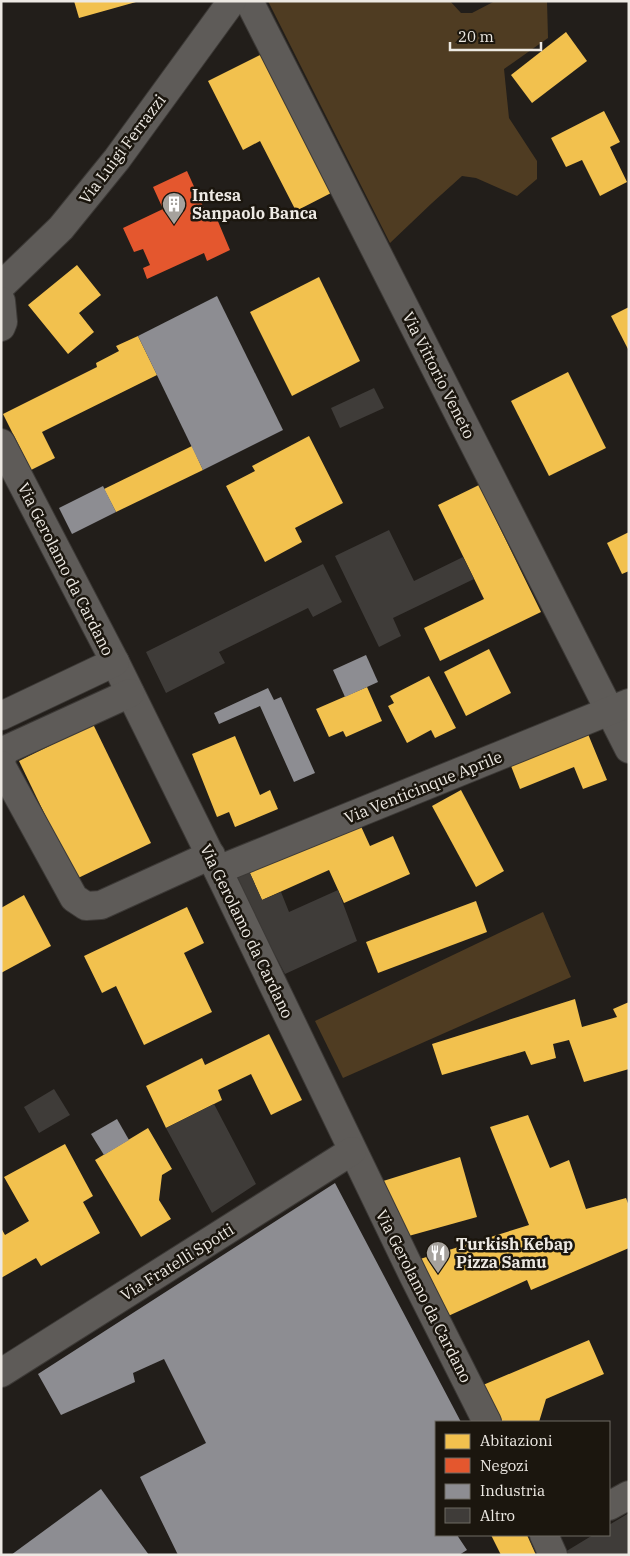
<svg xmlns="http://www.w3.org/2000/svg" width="630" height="1556" font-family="'IBM Plex Serif',serif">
  <rect width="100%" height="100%" fill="#221e1a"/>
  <!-- green -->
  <g fill="#4f3c22">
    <polygon points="268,1 450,1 461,13 472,13 495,1 547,1 548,38 504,69 509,118 537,161 537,179 517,196 476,178 462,176 432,203 390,243"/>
    <polygon points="543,912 571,977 343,1078 315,1021"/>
  </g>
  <!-- homes -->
  <g fill="#f2c14e">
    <polygon points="74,1 136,1 136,2 79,18"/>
    <polygon points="566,32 587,61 532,103 511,75"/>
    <polygon points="262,54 333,192 296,211 260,141 243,150 208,81"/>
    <polygon points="604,111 620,142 610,147 627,182 600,196 582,160 566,167 551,138"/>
    <polygon points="77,265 101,295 79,313 94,332 68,354 28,305"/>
    <polygon points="319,277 360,361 292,396 250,312"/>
    <polygon points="629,307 629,351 611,316"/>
    <polygon points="138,336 157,375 42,432 55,458 31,470 3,414 97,367 96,363 119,351 116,346"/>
    <polygon points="568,372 606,448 549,476 511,401"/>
    <polygon points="309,436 343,503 295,528 302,542 265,562 226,486 255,471 252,466"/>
    <polygon points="192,446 203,470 116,512 104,489"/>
    <polygon points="479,485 541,612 440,661 424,628 484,599 438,505"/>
    <polygon points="629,532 629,571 622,574 607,543"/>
    <polygon points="489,649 511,693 466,716 444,672"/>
    <polygon points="429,676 456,728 435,738 431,730 407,743 388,706 394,703 390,696"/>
    <polygon points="367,687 382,721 346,737 343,731 329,737 316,709"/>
    <polygon points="93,724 151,843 76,879 19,761"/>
    <polygon points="588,734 607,780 583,789 574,767 520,789 511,766"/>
    <polygon points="235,736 260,795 270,790 278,809 235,827 229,812 217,817 192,754"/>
    <polygon points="461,790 504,871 476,887 432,806"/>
    <polygon points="359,822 370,846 393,836 410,874 344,903 329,870 262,900 249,871"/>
    <polygon points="24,895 51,946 1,973 1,908"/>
    <polygon points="476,901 487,932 378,973 366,942"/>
    <polygon points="187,907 204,943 184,953 212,1012 144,1045 116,986 102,993 84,956"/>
    <polygon points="575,999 582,1027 617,1017 613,1009 629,1002 629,1069 584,1082 569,1040 553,1044 556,1058 531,1065 525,1051 442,1075 432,1044"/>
    <polygon points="269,1034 302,1100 271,1115 251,1074 218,1090 222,1100 166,1128 146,1086 202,1058 205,1065"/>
    <polygon points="528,1115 550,1168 569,1160 586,1209 626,1198 629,1206 629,1248 531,1290 527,1280 446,1317 420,1259 529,1225 490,1127"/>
    <polygon points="148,1128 172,1169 162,1175 159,1200 171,1219 141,1237 95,1160"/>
    <polygon points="65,1144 93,1196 83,1202 100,1233 41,1266 36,1258 1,1278 1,1228 5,1235 29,1221 4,1177"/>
    <polygon points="460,1157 477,1217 405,1237 380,1182"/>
    <polygon points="589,1340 604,1374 546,1399 539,1422 499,1422 483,1385"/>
    <polygon points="491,1535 527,1535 536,1555 501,1555"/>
  </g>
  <!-- shops -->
  <polygon fill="#e4572e" points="187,171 210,222 217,219 230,250 207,261 204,253 147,279 143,268 150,265 143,249 134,252 123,228 163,209 153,187"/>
  <!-- industry -->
  <g fill="#8d8d92">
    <polygon points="217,296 283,430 203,470 138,336"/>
    <polygon points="103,486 116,512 72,534 59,508"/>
    <polygon points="366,655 378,682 345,697 333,670"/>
    <polygon points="268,688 274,700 281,697 315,773 294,782 260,706 219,724 214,713"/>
    <polygon points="117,1119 129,1140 104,1155 91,1134"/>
    <polygon points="335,1183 461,1422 436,1422 436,1535 457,1535 467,1550 459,1555 178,1555 140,1477 206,1443 164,1359 133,1373 135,1382 61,1415 38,1374"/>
    <polygon points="101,1489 149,1555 11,1555"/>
  </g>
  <!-- building -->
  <g fill="#3f3c39">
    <polygon points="374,388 384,408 340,428 331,408"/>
    <polygon points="389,530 414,581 463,557 474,579 393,618 401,636 379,647 335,556"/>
    <polygon points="323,564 342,602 313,617 308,608 219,652 225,663 166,693 146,652"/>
    <polygon points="249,871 262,900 281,892 289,912 338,890 357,941 285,974 235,879"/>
    <polygon points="54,1089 70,1115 39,1133 24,1107"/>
    <polygon points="214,1104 256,1184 212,1213 166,1128"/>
    <polygon points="629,1513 629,1555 560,1555 593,1535 609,1535 609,1525"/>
  </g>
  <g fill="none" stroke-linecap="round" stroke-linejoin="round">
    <!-- minor casing -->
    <g stroke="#3c3936" stroke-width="30">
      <g id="minor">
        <polyline points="249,1 629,749"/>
        <polyline points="1,286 61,228 117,159 232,1"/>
        <polyline points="1,301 3,322 1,327"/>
        <polyline points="1,443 115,662 225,885 414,1277 487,1422"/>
        <polyline points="1,716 115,662"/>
        <polyline points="1,760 5,750 130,693"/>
        <polyline points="1,765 74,898 86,906 101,905 211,855"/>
        <polyline points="218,870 629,703"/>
        <polyline points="1,1373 352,1151"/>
        <polyline points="609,1506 629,1495"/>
        <polyline points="544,1535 553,1555"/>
      </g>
    </g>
    <!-- minor -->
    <use href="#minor" stroke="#5e5b58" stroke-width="28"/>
  </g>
  <!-- icons -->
  <defs>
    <g id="building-pin" transform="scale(1.25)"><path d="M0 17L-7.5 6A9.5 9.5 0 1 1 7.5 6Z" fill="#a6a29d" stroke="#1b160e"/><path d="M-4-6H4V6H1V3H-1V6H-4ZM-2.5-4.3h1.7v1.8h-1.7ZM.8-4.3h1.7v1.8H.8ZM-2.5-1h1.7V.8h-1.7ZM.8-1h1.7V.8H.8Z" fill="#fff"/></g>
    <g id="restaurant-pin" transform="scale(1.25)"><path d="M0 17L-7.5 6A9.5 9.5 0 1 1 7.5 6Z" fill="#a6a29d" stroke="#1b160e"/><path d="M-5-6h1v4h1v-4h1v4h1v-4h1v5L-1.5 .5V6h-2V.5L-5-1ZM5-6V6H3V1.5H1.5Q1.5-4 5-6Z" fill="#fff"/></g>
  </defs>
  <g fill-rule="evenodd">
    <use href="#building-pin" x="174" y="204"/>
    <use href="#restaurant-pin" x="438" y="1253"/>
  </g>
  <g text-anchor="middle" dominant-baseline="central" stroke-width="5" stroke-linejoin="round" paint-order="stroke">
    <!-- street labels -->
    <g font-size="16" fill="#ede9e3" stroke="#1b160e">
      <text transform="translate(122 149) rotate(-53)">Via Luigi Ferrazzi</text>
      <text transform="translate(439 375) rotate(63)">Via Vittorio Veneto</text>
      <text transform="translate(66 569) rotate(63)">Via Gerolamo da Cardano</text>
      <text transform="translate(423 787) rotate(-22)">Via Venticinque Aprile</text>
      <text transform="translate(247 931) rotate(64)">Via Gerolamo da Cardano</text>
      <text transform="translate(177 1262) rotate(-32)">Via Fratelli Spotti</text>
      <text transform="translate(424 1296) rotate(63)">Via Gerolamo da Cardano</text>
    </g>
    <!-- poi labels -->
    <g font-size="16" font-weight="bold" fill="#ede9e3" stroke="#1b160e" text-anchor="start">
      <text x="192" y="195">Intesa<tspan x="192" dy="18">Sanpaolo Banca</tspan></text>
      <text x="456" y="1244">Turkish Kebap<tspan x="456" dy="18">Pizza Samu</tspan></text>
    </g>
  </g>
  <!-- border -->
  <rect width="630" height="1556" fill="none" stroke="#ede9e3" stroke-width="5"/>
  <!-- legend -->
  <rect x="435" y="1421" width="175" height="115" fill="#1b160e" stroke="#6f6a63"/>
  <rect x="445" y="1434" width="25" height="15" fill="#f2c14e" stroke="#6f6a63"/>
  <text x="480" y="1446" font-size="15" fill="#ede9e3">Abitazioni</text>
  <rect x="445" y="1458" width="25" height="15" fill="#e4572e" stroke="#6f6a63"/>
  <text x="480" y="1471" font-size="15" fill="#ede9e3">Negozi</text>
  <rect x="445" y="1484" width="25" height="15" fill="#8d8d92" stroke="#6f6a63"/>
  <text x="480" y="1496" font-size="15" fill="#ede9e3">Industria</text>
  <rect x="445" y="1508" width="25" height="15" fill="#3f3c39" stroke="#6f6a63"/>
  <text x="480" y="1521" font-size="15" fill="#ede9e3">Altro</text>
  <!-- scale -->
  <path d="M450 42v8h91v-8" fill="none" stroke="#ede9e3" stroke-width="2.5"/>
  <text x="458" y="42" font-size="15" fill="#ede9e3" stroke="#1b160e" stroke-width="4" paint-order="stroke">20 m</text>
</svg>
